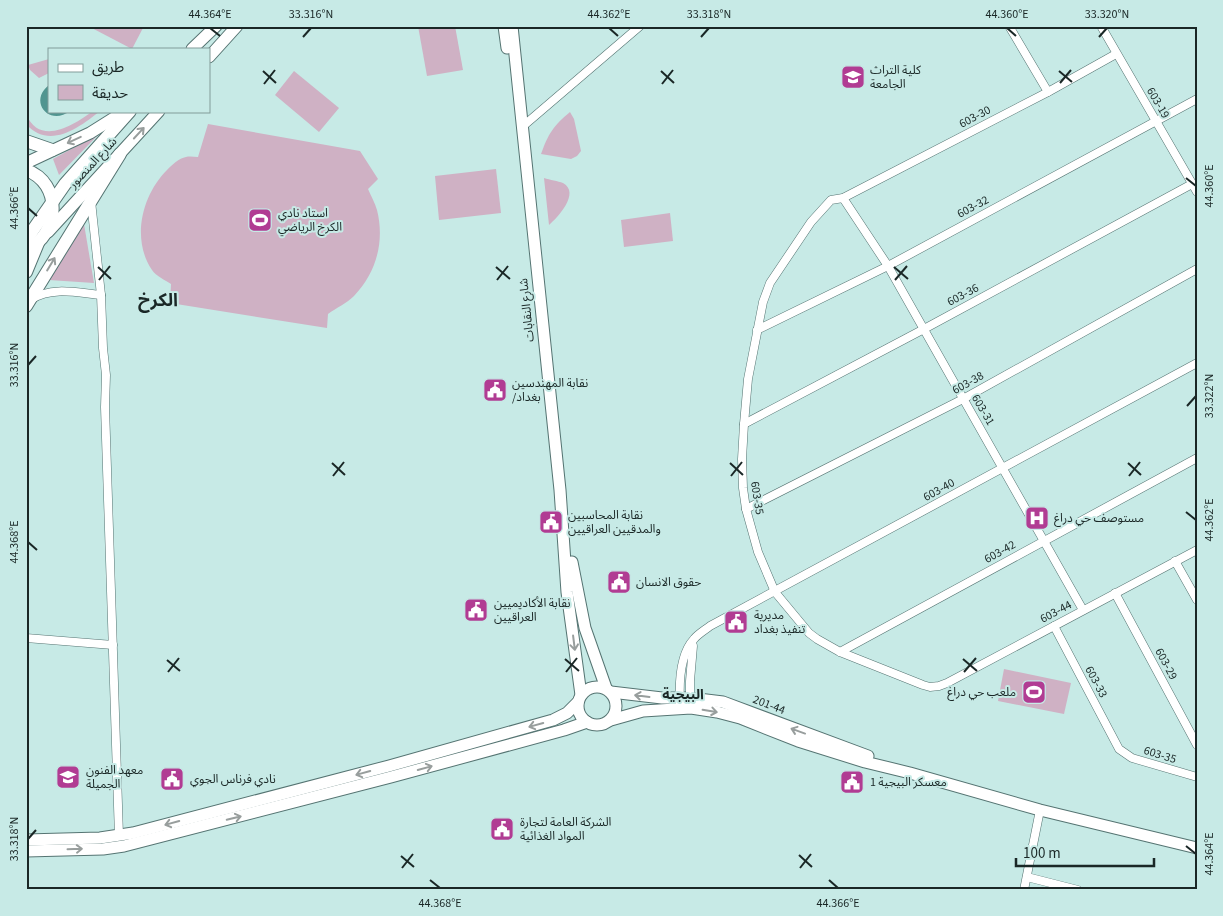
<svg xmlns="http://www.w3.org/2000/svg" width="1223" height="916" font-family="'Source Sans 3','Noto Sans Arabic',sans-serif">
  <rect width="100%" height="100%" fill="#c7eae6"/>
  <!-- green -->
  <g fill="#cfb1c4">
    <polygon points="88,26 144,26 132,49"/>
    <polygon points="418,26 455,26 463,70 427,76"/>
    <polygon points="49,59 49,73 39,78 30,70 28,65"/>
    <polygon points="294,71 339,108 319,132 275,95"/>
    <path d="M93,111H100C79,128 49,150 26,124V114C40,147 74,125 93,111Z"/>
    <path d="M570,112L574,119L581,151L577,156L571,159L541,154C548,134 554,125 570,112Z"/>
    <path d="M208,124L360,151L378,179L368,189C371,196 375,203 377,210C385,242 376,273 354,296C347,303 336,308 328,314L327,328L170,303L171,284C165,280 156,276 152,270C131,239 142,195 167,170C172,165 179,158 186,157C190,156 194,157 198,157Z"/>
    <polygon points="97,135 98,135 59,175 53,159"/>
    <polygon points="496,169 501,213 439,220 435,176"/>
    <path d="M544,178C550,180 558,181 563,183C581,193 557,218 549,225Z"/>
    <polygon points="670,213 673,241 624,247 621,220"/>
    <polygon points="84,224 94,283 49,280"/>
    <polygon points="1004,669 1071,683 1064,714 998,701"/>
  </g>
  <!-- water -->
  <path fill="#519590" d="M49,85V111H70C49,127 28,101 49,85Z"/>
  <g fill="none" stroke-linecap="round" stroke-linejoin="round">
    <!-- street casing -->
    <g stroke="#557472" stroke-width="9">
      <g id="street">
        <polyline points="1009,26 1048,92"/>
        <polyline points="1101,26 1197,192"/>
        <polyline points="1116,54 1048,92 843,198 831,200 811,222 770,283 763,302 748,379 744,424 742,459 743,488 746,509 758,552 775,592 809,633 817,639 840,652 923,685 930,687 939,686 947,683 1197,550"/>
        <polyline points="522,127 640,26"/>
        <polyline points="843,198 888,266 1083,610"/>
        <polyline points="91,201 101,295 103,348 106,375 105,407 119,836"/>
        <path d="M32,299C52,286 79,293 101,295"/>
        <polyline points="757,330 888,266 1197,99"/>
        <polyline points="744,424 924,329 1192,184"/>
        <polyline points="746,509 963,399 1197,269"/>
        <polyline points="1175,561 1197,600"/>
        <polyline points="1115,593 1197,745"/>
        <polyline points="1054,626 1119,749 1132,758 1197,777"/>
        <polyline points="26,638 113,645"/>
        <polyline points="840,652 1197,458"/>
        <polyline points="690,702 690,681 693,646"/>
        <path d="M680,703C679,683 680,654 694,639C698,634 705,630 710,626L1197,363"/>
        <polyline points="1027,877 1078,890"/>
        <polyline points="1024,890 1040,810"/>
      </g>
    </g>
    <!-- secondary casing -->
    <g stroke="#557472" stroke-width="13">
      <g id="secondary">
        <polyline points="504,26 507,48"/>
        <polyline points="512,26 560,490 567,592 581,695"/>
        <polyline points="192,49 216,26"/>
        <polyline points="209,57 237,26"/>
        <polyline points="26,163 90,133 125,111"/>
        <polyline points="48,232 159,111"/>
        <polyline points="572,562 585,628 606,688"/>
        <circle cx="597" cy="706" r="19"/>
        <polyline points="611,692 662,698 690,698 723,702 868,756"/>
        <polyline points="611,720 643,711 691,708 717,712 740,718 798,741 865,762 910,773 1040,810 1197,848"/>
        <polyline points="26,840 100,838 133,833 389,766 553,720 567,713 578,702"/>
        <polyline points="26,851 103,849 124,846 391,777 564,730 587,722"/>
      </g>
    </g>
    <!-- primary casing -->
    <g stroke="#557472" stroke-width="14">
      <g id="primary">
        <polyline points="26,141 52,150"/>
        <path d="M26,170C63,183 60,235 26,250"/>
        <polyline points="26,240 65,184 130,111"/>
        <polyline points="26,272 38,243"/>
        <polyline points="26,306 120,154"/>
      </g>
    </g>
    <!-- street -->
    <use href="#street" stroke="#fff" stroke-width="8"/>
    <!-- secondary -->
    <use href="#secondary" stroke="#fff" stroke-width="11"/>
    <!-- primary -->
    <use href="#primary" stroke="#fff" stroke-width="12"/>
  </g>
  <!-- one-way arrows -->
  <defs><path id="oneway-shaft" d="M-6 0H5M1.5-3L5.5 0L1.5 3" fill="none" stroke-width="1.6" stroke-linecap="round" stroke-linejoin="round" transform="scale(1.25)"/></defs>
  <g stroke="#989e9d">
    <use href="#oneway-shaft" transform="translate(139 133) rotate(-47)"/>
    <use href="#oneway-shaft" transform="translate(74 140) rotate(155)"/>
    <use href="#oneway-shaft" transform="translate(51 264) rotate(-59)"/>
    <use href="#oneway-shaft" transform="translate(574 643) rotate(83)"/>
    <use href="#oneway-shaft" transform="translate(642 696) rotate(-173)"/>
    <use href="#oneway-shaft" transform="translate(710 711) rotate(9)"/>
    <use href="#oneway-shaft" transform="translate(536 725) rotate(165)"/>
    <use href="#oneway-shaft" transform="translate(798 731) rotate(-160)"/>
    <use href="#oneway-shaft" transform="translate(425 768) rotate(-15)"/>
    <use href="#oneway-shaft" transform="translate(363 773) rotate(165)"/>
    <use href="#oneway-shaft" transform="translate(234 818) rotate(-14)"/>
    <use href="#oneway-shaft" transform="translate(172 823) rotate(165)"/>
    <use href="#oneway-shaft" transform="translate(75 849) rotate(-2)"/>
  </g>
  <!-- ticks -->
  <path fill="none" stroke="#1a2726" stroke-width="2" d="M210,28L220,36M609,28L618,36M1007,28L1016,36M303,37L311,28M701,37L709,28M1099,37L1107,28M263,71L276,83M661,71L674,83M1059,71L1072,82M1060,83L1071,70M264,84L275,70M662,84L673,70M1186,178L1196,186M28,208L37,216M98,267L111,279M496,267L510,279M894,267L908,279M99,280L110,266M497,280L508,266M895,280L907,266M28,365L36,356M1187,406L1196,396M332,463L345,475M730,463L743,475M1128,463L1141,475M333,476L344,462M731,476L742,462M1129,476L1140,462M1186,512L1196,520M28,542L37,550M565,659L579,671M963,659L977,671M167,660L180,671M168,672L179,658M566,672L577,658M964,672L976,658M28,839L36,830M1186,846L1196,854M799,855L812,867M401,856L414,867M402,868L413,854M800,868L811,854M430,880L440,888M829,880L838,888"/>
  <!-- icons -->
  <defs>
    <g id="university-square" transform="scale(1.25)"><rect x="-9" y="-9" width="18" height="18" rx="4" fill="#b13c93" stroke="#c7eae6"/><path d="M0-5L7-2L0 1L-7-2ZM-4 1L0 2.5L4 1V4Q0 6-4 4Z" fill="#fff"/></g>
    <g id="stadium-square" transform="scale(1.25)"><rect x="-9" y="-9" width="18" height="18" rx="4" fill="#b13c93" stroke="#c7eae6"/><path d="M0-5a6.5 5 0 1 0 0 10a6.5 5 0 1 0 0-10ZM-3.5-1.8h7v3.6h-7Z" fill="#fff"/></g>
    <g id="civic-square" transform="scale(1.25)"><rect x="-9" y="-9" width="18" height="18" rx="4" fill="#b13c93" stroke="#c7eae6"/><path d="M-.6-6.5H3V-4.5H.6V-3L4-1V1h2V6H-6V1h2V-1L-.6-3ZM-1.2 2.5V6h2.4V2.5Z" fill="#fff"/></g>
    <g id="hospital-square" transform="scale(1.25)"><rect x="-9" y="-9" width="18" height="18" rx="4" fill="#b13c93" stroke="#c7eae6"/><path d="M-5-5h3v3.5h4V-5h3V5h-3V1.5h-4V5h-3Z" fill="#fff"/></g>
  </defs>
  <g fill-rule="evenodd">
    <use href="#university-square" x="853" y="77"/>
    <use href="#stadium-square" x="260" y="220"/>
    <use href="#civic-square" x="495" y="390"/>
    <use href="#hospital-square" x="1037" y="518"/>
    <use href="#civic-square" x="551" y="522"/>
    <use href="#civic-square" x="619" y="582"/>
    <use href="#civic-square" x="476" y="610"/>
    <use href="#civic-square" x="736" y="622"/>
    <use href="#stadium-square" x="1034" y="692"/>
    <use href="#university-square" x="68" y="777"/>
    <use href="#civic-square" x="172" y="779"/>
    <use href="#civic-square" x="852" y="782"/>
    <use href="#civic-square" x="502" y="829"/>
  </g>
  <g text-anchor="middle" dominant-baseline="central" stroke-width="4" stroke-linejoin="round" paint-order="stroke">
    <!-- poi labels -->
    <g font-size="12" fill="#1a2726" stroke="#c7eae6" text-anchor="start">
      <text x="870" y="70">كلية التراث<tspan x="870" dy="14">الجامعة</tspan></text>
      <text x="278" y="213">استاد نادي<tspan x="278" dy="14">الكرخ الرياضي</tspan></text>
      <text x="512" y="383">نقابة المهندسين<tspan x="512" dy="14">/بغداد</tspan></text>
      <text x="568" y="515">نقابة المحاسبين<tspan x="568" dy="14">والمدقيين العراقيين</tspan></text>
      <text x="1054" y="518">مستوصف حي دراغ</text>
      <text x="636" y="582">حقوق الانسان</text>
      <text x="494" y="603">نقابة الأكاديميين<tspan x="494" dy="14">العراقيين</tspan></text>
      <text x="754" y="615">مديرية<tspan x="754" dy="14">تنفيذ بغداد</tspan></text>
      <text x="1016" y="692" text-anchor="end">ملعب حي دراغ</text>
      <text x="86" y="770">معهد الفنون<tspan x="86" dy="14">الجميلة</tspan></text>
      <text x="190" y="779">نادي فرناس الجوي</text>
      <text x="870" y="782">معسكر البيجية 1</text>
      <text x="520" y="822">الشركة العامة لتجارة<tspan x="520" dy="14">المواد الغذائية</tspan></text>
    </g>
    <!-- street labels -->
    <g font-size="12" fill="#1a2726" stroke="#c7eae6">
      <text transform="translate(1158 103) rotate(60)">603-19</text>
      <text transform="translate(975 117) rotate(-28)">603-30</text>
      <text transform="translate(93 163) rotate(-47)">شارع المنصور</text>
      <text transform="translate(973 207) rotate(-28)">603-32</text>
      <text transform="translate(963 295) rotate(-28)">603-36</text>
      <text transform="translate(527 310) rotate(-96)">شارع النقابات</text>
      <text transform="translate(968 383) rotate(-29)">603-38</text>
      <text transform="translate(983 410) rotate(60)">603-31</text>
      <text transform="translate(939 490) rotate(-29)">603-40</text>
      <text transform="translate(757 498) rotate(81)">603-35</text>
      <text transform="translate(1000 552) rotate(-29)">603-42</text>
      <text transform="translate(1056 612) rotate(-28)">603-44</text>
      <text transform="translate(1166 664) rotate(62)">603-29</text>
      <text transform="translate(1096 682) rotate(62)">603-33</text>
      <text transform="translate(769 705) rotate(21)">201-44</text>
      <text transform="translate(1160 755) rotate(17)">603-35</text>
    </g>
    <!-- neighbourhood labels -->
    <g font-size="14" font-weight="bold" fill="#1a2726" stroke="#c7eae6">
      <text x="683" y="695">البيجية</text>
    </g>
    <!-- district labels -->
    <g font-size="18" font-weight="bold" fill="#1a2726" stroke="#c7eae6">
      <text x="158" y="300">الكرخ</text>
    </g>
  </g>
  <!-- border -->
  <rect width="1223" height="916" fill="none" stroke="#c7eae6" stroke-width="55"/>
  <!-- legend -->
  <rect x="48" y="48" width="162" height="65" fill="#c7eae6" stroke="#829c99"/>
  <rect x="58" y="64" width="25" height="8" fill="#ffffff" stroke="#829c99"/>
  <text x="92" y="72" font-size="15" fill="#1a2726">طريق</text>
  <rect x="58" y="85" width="25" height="15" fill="#cfb1c4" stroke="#829c99"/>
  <text x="92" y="98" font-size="15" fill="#1a2726">حديقة</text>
  <!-- scale -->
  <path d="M1016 858v8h138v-8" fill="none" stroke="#1a2726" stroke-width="2.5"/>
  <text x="1023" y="858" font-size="15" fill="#1a2726" stroke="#c7eae6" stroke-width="4" paint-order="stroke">100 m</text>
  <rect x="28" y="28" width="1168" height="860" fill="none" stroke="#1a2726" stroke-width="2"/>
  <g font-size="12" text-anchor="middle" fill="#1a2726">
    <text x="210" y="18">44.364°E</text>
    <text x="311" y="18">33.316°N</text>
    <text x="609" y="18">44.362°E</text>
    <text x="709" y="18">33.318°N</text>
    <text x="1007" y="18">44.360°E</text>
    <text x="1107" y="18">33.320°N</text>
    <text transform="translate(1209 186) rotate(-90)" y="4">44.360°E</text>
    <text transform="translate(14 208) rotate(-90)" y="4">44.366°E</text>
    <text transform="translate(14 365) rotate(-90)" y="4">33.316°N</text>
    <text transform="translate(1209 396) rotate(-90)" y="4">33.322°N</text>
    <text transform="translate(1209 520) rotate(-90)" y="4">44.362°E</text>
    <text transform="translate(14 542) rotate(-90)" y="4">44.368°E</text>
    <text transform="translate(14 839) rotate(-90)" y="4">33.318°N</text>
    <text transform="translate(1209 854) rotate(-90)" y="4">44.364°E</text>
    <text x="440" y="907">44.368°E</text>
    <text x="838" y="907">44.366°E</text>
  </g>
</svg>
